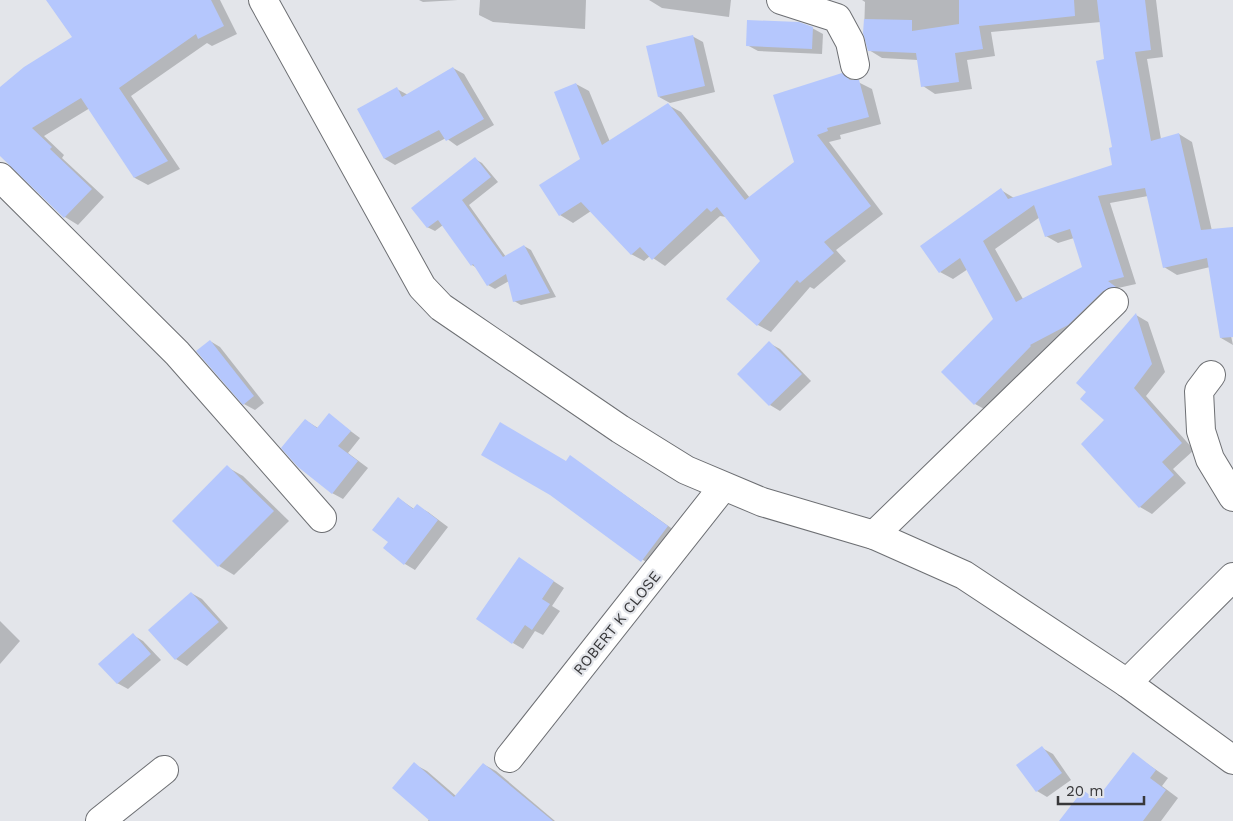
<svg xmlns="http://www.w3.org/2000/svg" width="1233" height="821" font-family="'Work Sans',sans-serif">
  <rect width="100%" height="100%" fill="#e3e5ea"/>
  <!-- shadow -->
  <g fill="#0003" fill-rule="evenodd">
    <polygon points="47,0 220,0 237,34 212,46 207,43 131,96 180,169 148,185 135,178 90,108 44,136 64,155 62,158 104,197 78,225 65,217 0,153 0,88 74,38"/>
    <polygon points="419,0 458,0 423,2"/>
    <polygon points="480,0 586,0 585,29 493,22 479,15"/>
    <polygon points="649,0 731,0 729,17 662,8"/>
    <path d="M862,0H1156L1163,57L1147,59L1161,139L1179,134L1192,142L1212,231L1233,228V336H1231L1233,345L1221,338L1210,267L1177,275L1164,267L1148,196L1110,203L1136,284L1118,288L1127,294L1116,298L1081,332L1042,352L1043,354L988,411L975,404L995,319L968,269L953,279L940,272L1001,190L1014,198L1114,166L1101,22L991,32L995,56L967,60L972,89L935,94L923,86L918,60L882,58L869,50L864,33L865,2ZM1040,217L1046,236L1058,243L1074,238L1084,267L1023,299L995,249Z"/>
    <polygon points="812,28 823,34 822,54 758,51 747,45"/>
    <polygon points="692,36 703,42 715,92 670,103 659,97"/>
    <polygon points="453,68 464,74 494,125 457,146 446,138 395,165 385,159 358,109 397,89 408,95"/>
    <polygon points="842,74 872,89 881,124 840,135 841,139 829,142 883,214 836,250 846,261 814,289 810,287 771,332 758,325 728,299 761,261 726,217 720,216 665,266 650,256 644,261 631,254 591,211 573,223 560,215 582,159 576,84 589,91 610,142 668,105 681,112 750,198 795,162"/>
    <polygon points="475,159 482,163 498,182 469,205 506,257 524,246 531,250 556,297 521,305 514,301 509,281 495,289 488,285 477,268 472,265 443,225 435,231 427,227"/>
    <polygon points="1136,315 1148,322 1165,372 1146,396 1194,450 1173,469 1186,483 1152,514 1140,507 1105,420 1088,392"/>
    <polygon points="210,341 220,347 264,403 255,410 244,404"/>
    <polygon points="769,343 780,349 811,381 780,411 770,405"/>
    <polygon points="329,415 360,438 348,453 368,468 343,499 332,493 305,420 318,428"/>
    <polygon points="571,457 681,535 656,569 550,494"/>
    <polygon points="227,467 243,476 289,521 234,575 219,566"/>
    <polygon points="398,498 414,509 417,506 428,512 448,527 415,570 405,564 390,542"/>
    <polygon points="529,565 564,588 552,606 560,611 543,635 535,631 523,649 513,643"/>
    <polygon points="191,593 202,599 228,628 187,666 176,659 150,630"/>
    <polygon points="0,621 20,641 0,664"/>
    <polygon points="133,635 143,641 161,660 128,689 117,683"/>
    <polygon points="1042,748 1053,754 1071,780 1047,797 1037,791"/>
    <polygon points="1133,754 1168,778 1162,786 1178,798 1161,821 1060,821 1083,791 1097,800"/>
    <polygon points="414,764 427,771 456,796 483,764 496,771 555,821 428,821 429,819"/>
  </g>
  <!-- building -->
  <g fill="#b5c7fd" fill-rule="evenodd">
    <polygon points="46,0 211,0 224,26 198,39 196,34 119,88 168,161 134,178 81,98 32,128 52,147 50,149 92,189 64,218 0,156 0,87 24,67 72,37"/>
    <polygon points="959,0 1074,0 1075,16 979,26 983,49 955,53 959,82 921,87 916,53 868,51 863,33 864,19 912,20 912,31 959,24"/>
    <path d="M1097,0H1145L1151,50L1135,52L1151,141L1179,133L1201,230L1233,227V337L1220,338L1207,258L1163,268L1145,188L1098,196L1124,277L1108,281L1116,287L1103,291L1068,325L1030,345L1031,346L974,405L941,372L993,319L960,258L939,273L920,246L1001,188L1008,199L1112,165L1109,148L1112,147L1096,61L1104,59ZM1034,205L1045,237L1070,229L1082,267L1016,302L983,241Z"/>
    <polygon points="747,20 799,22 813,27 812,49 746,46"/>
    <polygon points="693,35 705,86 658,97 646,46"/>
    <polygon points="453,67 484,119 446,141 439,130 384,159 357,109 397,87 402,97"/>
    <polygon points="842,73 850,80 859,80 869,117 827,128 828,131 817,135 871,206 824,242 834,253 800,283 797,280 757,326 726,299 760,261 717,207 711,212 707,208 652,260 640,247 631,255 581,202 559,216 539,185 580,159 554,92 576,83 602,145 668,103 745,200 794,162 773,95"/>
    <polygon points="475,157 491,177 462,200 503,257 524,245 550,293 513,302 506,274 487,286 473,264 471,266 438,220 427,228 411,208"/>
    <polygon points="1136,313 1152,364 1134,388 1182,443 1162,462 1174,475 1139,508 1081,444 1104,420 1080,399 1086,392 1076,383"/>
    <polygon points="210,340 254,396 243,405 196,351"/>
    <polygon points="769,341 802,374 769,406 737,374"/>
    <polygon points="329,413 351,431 338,446 358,461 332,494 298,467 281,448 305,419 317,428"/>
    <polygon points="500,422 566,461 570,455 668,526 641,562 550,495 481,455"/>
    <polygon points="227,465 274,511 218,567 172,521"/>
    <polygon points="398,497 413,509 417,504 438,520 404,565 383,548 388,542 372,530"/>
    <polygon points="519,557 554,581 542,599 550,604 532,630 525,625 512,644 476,619"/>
    <polygon points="191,592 219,622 175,660 148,630"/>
    <polygon points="133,633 151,654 117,684 98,664"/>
    <polygon points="1042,746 1062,773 1036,792 1016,765"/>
    <polygon points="1133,752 1156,770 1150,778 1166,790 1143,821 1059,821 1083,790 1096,800"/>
    <polygon points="414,762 454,797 483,763 553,821 430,821 392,788"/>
  </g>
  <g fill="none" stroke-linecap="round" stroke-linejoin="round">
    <!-- street casing -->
    <g stroke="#6d6f73" stroke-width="30">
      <g id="street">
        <polyline points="781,0 837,18 850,42 855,65"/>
        <polyline points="0,177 177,353 322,518"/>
        <polyline points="1211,375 1199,391 1201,431 1210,459 1233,497"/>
        <polyline points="874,535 1114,302"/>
        <polyline points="1127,683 1233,577"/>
        <polyline points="509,758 723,487"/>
        <polyline points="100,821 164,770"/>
      </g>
    </g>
    <!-- secondary casing -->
    <g stroke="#6d6f73" stroke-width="30">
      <polyline id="secondary" points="263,0 422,287 441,307 620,429 686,470 762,502 874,535 964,575 1127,683 1233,760"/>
    </g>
    <!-- street -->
    <use href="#street" stroke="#fff" stroke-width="28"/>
    <!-- secondary -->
    <use href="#secondary" stroke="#fff" stroke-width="28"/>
  </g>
  <g text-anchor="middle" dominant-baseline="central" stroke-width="4.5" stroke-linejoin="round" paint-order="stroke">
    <!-- street labels -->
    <g font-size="15" fill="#38383a" stroke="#e3e5ea">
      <text transform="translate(617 623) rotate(-51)">ROBERT K CLOSE</text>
    </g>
  </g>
  <!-- scale -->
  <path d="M1058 796v8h86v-8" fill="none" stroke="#38383a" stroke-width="2.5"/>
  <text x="1066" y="796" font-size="15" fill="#38383a" stroke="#e3e5ea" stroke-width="4" paint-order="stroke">20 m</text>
</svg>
